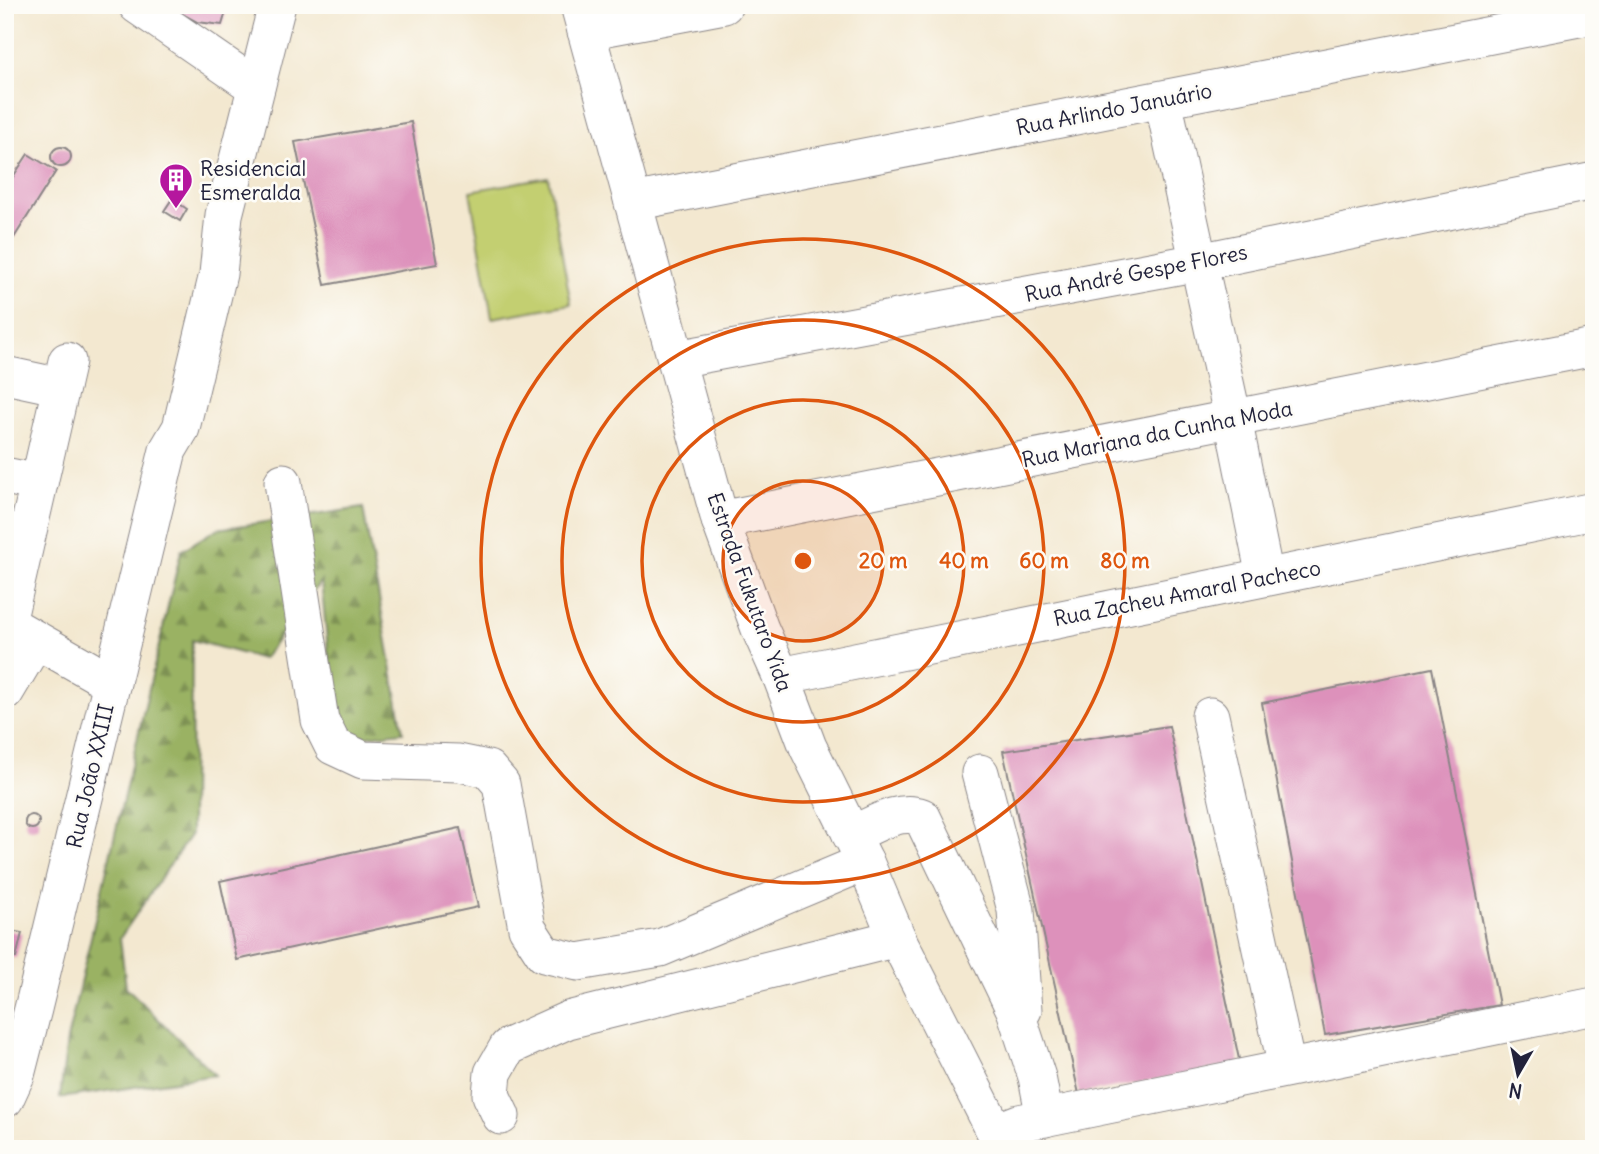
<svg xmlns="http://www.w3.org/2000/svg" width="1599" height="1154" font-family="Delius,sans-serif">
  <defs>
    <pattern id="forest-firs" width="22" height="20" patternUnits="userSpaceOnUse" patternTransform="scale(1.75)"><rect width="22" height="20" fill="#9ab263"/><path d="M5 1l3.5 6h-7zM16 11l3.5 6h-7z" fill="#7d9053"/></pattern>
  </defs>
  <rect width="100%" height="100%" fill="#fdfcf7"/>
  <filter id="ink" filterUnits="userSpaceOnUse"><feTurbulence type="fractalNoise" baseFrequency=".0143" numOctaves="2"/><feDisplacementMap in="SourceGraphic" scale="14" xChannelSelector="R" yChannelSelector="G"/><feConvolveMatrix kernelMatrix="1 2 1 2 8 2 1 2 1" color-interpolation-filters="sRGB"/></filter>
  <filter id="wash" filterUnits="userSpaceOnUse"><feTurbulence type="fractalNoise" baseFrequency=".00686" numOctaves="4" result="noise"/><feDisplacementMap in="SourceGraphic" scale="28" xChannelSelector="R" yChannelSelector="G"/><feGaussianBlur stdDeviation="1.57" result="paint"/><feColorMatrix in="noise" values="0 0 0 0 0 0 0 0 0 0 0 0 0 0 0 0 0 1.4 0 .05"/><feComposite in="paint" operator="in"/></filter>
  <g filter="url(#wash)">
    <rect width="100%" height="100%" fill="#f3e8d0"/>
    <!-- forest -->
    <polygon fill="url(#forest-firs)" stroke="#5e6a4f" stroke-width="2" points="363,508 403,732 337,740 321,581 263,659 192,640 191,834 120,938 126,987 215,1075 60,1098 67,1040 181,551 217,529"/>
    <!-- pitch -->
    <polygon fill="#c3cf71" stroke="#727856" stroke-width="2" points="548,177 571,304 492,318 470,191"/>
    <g id="blocks">
      <!-- building -->
      <g fill="#dd91bb">
        <polygon points="174,5 228,5 222,25 197,22 173,9"/>
        <polygon points="411,122 437,264 325,285 295,142"/>
        <polygon points="5,140 12,144 5,155"/>
        <circle cx="61" cy="157" r="10"/>
        <polygon points="28,154 56,171 5,252 5,189"/>
        <polygon points="172,199 187,209 180,221 164,211"/>
        <polygon points="1432,668 1499,1005 1325,1035 1262,703"/>
        <polygon points="1169,726 1240,1064 1079,1094 1003,751"/>
        <circle cx="32" cy="822" r="7"/>
        <polygon points="460,828 478,907 237,960 220,881"/>
        <polygon points="5,930 22,933 16,958 5,957"/>
      </g>
    </g>
  </g>
  <g filter="url(#ink)">
    <use href="#blocks" fill-opacity="0" stroke="#8a8586" stroke-width="2"/>
    <g fill="none" stroke-linecap="round" stroke-linejoin="round">
      <!-- minor casing -->
      <g stroke="#8a8586" stroke-width="39">
        <g id="minor">
          <polyline points="137,5 256,87"/>
          <polyline points="579,5 720,520 760,629 781,676 808,747 865,862 897,938 1004,1149"/>
          <polyline points="586,31 724,5"/>
          <polyline points="1163,100 1233,419 1265,577"/>
          <polyline points="633,202 1594,15"/>
          <polyline points="677,359 1199,262 1594,181"/>
          <polyline points="5,375 61,387"/>
          <polyline points="5,476 39,483"/>
          <polyline points="283,482 320,720 333,746 363,760 459,763 488,769 501,784 527,928 544,954 578,962 660,948 865,862"/>
          <polyline points="720,520 1594,347"/>
          <polyline points="5,622 112,683"/>
          <polyline points="7,623 67,361"/>
          <polyline points="781,676 1594,511"/>
          <polyline points="5,692 36,640"/>
          <polyline points="1210,716 1287,1068"/>
          <polyline points="980,773 1016,910 1023,1010"/>
          <path d="M851,835C874,825 898,808 922,817L1015,1010L1037,1077L1045,1118"/>
          <polyline points="5,1099 16,1075 33,1009 168,450 181,428 218,274 224,215 277,5"/>
          <polyline points="501,1116 491,1095 493,1073 508,1047 568,1020 897,938"/>
          <polyline points="996,1132 1019,1123 1594,1006"/>
        </g>
      </g>
      <!-- minor -->
      <use href="#minor" stroke="#fff" stroke-width="37"/>
    </g>
  </g>
  <!-- distance rings -->
  <circle cx="803" cy="561" r="80" fill="#de560e" fill-opacity=".12"/>
  <g fill="none" stroke="#de560e" stroke-width="3.5">
    <circle cx="803" cy="561" r="80"/>
    <circle cx="803" cy="561" r="161"/>
    <circle cx="803" cy="561" r="241"/>
    <circle cx="803" cy="561" r="322"/>
  </g>
  <!-- icons -->
  <defs>
    <g id="building-pin" transform="scale(1.75)"><path d="M0 17L-7.5 6A9.5 9.5 0 1 1 7.5 6Z" fill="#b5179e" stroke="#fdfcf7"/><path d="M-4-6H4V6H1V3H-1V6H-4ZM-2.5-4.3h1.7v1.8h-1.7ZM.8-4.3h1.7v1.8H.8ZM-2.5-1h1.7V.8h-1.7ZM.8-1h1.7V.8H.8Z" fill="#fff"/></g>
  </defs>
  <g fill-rule="evenodd">
    <use href="#building-pin" x="176" y="180"/>
  </g>
  <g text-anchor="middle" dominant-baseline="central" stroke-width="5" stroke-linejoin="round" paint-order="stroke">
    <!-- street labels -->
    <g font-size="21" fill="#22223b" stroke="#fdfcf7">
      <text transform="translate(1114 109) rotate(-11)">Rua Arlindo Januário</text>
      <text transform="translate(1136 273) rotate(-11)">Rua André Gespe Flores</text>
      <text transform="translate(1157 434) rotate(-11)">Rua Mariana da Cunha Moda</text>
      <text transform="translate(750 592) rotate(70)">Estrada Fukutaro Yida</text>
      <text transform="translate(1187 593) rotate(-11)">Rua Zacheu Amaral Pacheco</text>
      <text transform="translate(90 776) rotate(-77)">Rua João XXIII</text>
    </g>
    <!-- poi labels -->
    <g font-size="21" fill="#22223b" stroke="#fdfcf7" text-anchor="start">
      <text x="200" y="168">Residencial<tspan x="200" dy="24">Esmeralda</tspan></text>
    </g>
  </g>
  <circle cx="803" cy="561" r="10" fill="#de560e" stroke="#fdfcf7" stroke-width="3.5"/>
  <g font-size="21" text-anchor="middle" font-weight="bold" fill="#de560e" stroke="#fdfcf7" stroke-width="5" stroke-linejoin="round" paint-order="stroke">
    <text x="883" y="568">20 m</text>
    <text x="964" y="568">40 m</text>
    <text x="1044" y="568">60 m</text>
    <text x="1125" y="568">80 m</text>
  </g>
  <!-- margin -->
  <rect width="1599" height="1154" fill="none" stroke="#fdfcf7" stroke-width="28"/>
  <!-- north arrow -->
  <g transform="translate(1518 1074) rotate(189)" stroke="#fdfcf7" stroke-width="5" paint-order="stroke">
  <path d="M0-5L12 26L0 18L-12 26Z" fill="#22223b"/>
  <text y="-10" font-size="19" font-weight="bold" text-anchor="middle" fill="#22223b">N</text>
  </g>
</svg>
